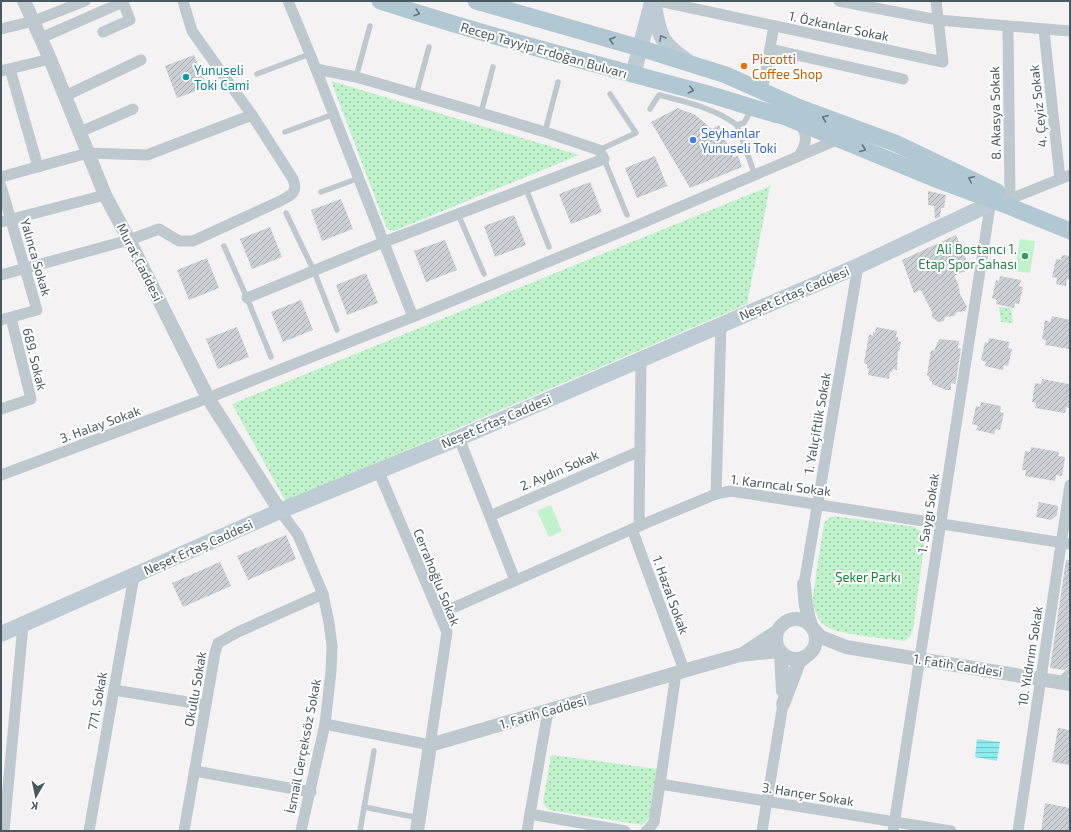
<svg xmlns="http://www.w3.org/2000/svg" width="1071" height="832" font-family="'Exo 2',sans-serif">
  <defs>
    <pattern id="park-dots" width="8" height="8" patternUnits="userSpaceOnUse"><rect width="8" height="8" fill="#c0f2cb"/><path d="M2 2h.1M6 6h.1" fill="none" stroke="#9ec7a8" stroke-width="1.8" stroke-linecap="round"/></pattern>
    <pattern id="water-rules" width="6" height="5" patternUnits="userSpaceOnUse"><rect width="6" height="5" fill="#8cedf1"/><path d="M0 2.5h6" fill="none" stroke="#74c3c7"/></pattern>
    <pattern id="building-hatch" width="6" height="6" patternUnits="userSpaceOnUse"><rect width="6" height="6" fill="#ccd0d5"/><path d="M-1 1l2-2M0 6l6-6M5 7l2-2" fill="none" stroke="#a8acb0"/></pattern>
  </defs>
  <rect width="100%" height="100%" fill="#f4f2f3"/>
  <!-- park -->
  <g fill="url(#park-dots)">
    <polygon points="331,81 579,155 394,231 387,229"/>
    <polygon points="770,186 747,304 286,502 232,404"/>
    <polygon points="999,307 1011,308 1013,323 1001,322"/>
    <path d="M834,516L915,527L921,532L925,538L913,629L910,637L904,641C887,638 834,635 823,624C817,618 815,610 812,602L824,523L828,519Z"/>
    <polygon points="551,755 658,769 652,815 642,825 549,810 543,803"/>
  </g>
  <!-- pitch -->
  <g fill="#c0f2cb">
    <polygon points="1020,239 1035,241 1030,273 1015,271"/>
    <polygon points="551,505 562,531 549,537 537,511"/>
  </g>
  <!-- water -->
  <polygon fill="url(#water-rules)" points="977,739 1000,742 997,761 975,757"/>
  <!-- building -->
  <g fill="url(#building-hatch)">
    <polygon points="194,55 207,87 177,98 165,66"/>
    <polygon points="678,108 682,110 694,114 712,129 719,125 733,157 738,156 742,167 690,188 651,122"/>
    <polygon points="655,156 667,186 637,198 625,168"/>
    <polygon points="590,182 602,212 571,224 559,194"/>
    <polygon points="928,191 946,195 944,208 941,208 940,217 935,219 934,206 928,205"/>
    <polygon points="341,199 353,229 322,241 311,210"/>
    <polygon points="514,215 526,245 495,257 484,226"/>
    <polygon points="270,227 282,257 252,269 240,239"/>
    <polygon points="956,235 970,269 954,276 958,283 960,294 967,307 965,311 957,312 954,316 945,317 944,321 938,322 932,317 932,312 921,290 914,293 902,260"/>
    <polygon points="445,240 457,270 426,282 414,251"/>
    <polygon points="1062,255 1070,256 1070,280 1067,279 1066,286 1056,284 1057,278 1052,277 1056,259 1061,260"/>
    <polygon points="207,258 219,288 189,300 177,270"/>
    <polygon points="366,273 378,303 347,315 336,285"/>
    <polygon points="1000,276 1021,280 1019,286 1023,287 1019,304 1015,303 1014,308 996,304 997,300 992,298 996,280 999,281"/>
    <polygon points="301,300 313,330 283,342 271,312"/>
    <polygon points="1052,316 1070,320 1070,349 1045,345 1046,340 1042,339 1045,320 1050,322"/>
    <polygon points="237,327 249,357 218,369 206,339"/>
    <polygon points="876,327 897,331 896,337 898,337 898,341 901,342 899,351 898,350 897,370 893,369 892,372 890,371 889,379 868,375 869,369 867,368 867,364 864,363 869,334 873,336 873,332 875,333"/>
    <polygon points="989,338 1010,342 1008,348 1012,349 1008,366 1004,365 1003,370 985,366 986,362 981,360 985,342 988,343"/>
    <polygon points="939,339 959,341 958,348 961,349 956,381 955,384 951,383 951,390 946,390 932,384 932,382 929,380 930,378 927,375 931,350 934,351"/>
    <polygon points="1042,379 1069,384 1070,408 1066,407 1065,413 1035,408 1036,403 1032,402 1035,383 1041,384"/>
    <polygon points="981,402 1001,406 1000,412 1004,413 1000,430 996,429 994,434 976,430 978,426 972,424 976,406 980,407"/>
    <polygon points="1031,447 1059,452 1058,456 1065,457 1062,476 1056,475 1055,481 1025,476 1026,470 1022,470 1025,451 1030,452"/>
    <polygon points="1039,502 1058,506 1057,515 1051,520 1036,517"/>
    <polygon points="286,535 296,559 248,580 237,556"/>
    <polygon points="1066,560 1070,560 1070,666 1064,670 1050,668"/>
    <polygon points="220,562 231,586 183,607 172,583"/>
    <polygon points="1058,728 1070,730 1070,765 1052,762"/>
    <polygon points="1045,803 1070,808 1070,831 1041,831"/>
  </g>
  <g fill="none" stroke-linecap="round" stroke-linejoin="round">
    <!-- service -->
    <g stroke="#bdc9cf" stroke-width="5.5">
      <polyline points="257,74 310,54"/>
      <polyline points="356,77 370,26"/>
      <polyline points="416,95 429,47"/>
      <path d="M650,109L659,95C687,102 714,108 737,125L744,123L751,110"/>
      <polyline points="481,113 493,67"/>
      <polyline points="737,125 755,175"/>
      <polyline points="285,132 334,114"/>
      <polyline points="545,132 558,82"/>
      <polyline points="599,150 636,133 610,94"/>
      <polyline points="604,159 627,215"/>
      <polyline points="526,189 549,247"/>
      <polyline points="321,192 359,178"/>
      <polyline points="286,213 314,271 337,330"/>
      <polyline points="458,214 484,274"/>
      <polyline points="224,246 247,298 271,357"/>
      <polyline points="1059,681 1070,670"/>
      <polyline points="364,807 419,818"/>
      <polyline points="360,831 374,751"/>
    </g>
    <!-- minor -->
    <g stroke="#bdc9cf" stroke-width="11">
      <polyline points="288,1 310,54 413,317"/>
      <polyline points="659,1 943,62 936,1"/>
      <polyline points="839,1 938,20 1070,31"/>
      <polyline points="1008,27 1010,199 1070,175"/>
      <polyline points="1,29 34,21 85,1"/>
      <polyline points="1044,30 1060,179"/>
      <polyline points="41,38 123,2 130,20 103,32"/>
      <polyline points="770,49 903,79"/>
      <polyline points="10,69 38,167"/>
      <polyline points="1,71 50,59"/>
      <polyline points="763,86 774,26"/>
      <polyline points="65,96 141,60"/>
      <path d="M797,122C809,133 807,143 799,156"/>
      <polyline points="80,132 133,109"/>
      <polyline points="1,177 88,153 147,155 252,115"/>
      <polyline points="1,186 37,310 1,320"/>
      <polyline points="1,222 105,195"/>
      <path d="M1,275L129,240L159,229L179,241H193L278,202C289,196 299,194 293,179L252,115L192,31L183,1"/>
      <polyline points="247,298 384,242 604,159 599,150 545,132 481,113 356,77 316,69"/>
      <polyline points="1,409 31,399 11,318"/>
      <polyline points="459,438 515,580"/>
      <polyline points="1,475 208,398 413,317 633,227 839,139"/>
      <polyline points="716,494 721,325"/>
      <polyline points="280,511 298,535 323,594 329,623 332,646 331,671 325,724 301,831"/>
      <polyline points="490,516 640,451"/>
      <polyline points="639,526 641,360"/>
      <polyline points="632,529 684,670"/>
      <polyline points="804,584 858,266"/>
      <polyline points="439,614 639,526 716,494 731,491 1070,544"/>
      <polyline points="114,690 206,705"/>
      <polyline points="325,724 430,745 447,632 378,470"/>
      <polyline points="195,771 311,792"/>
      <polyline points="660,784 951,831"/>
      <polyline points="530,814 625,831"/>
      <polyline points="4,831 23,625"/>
      <polyline points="89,831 134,576"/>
      <polyline points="184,831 215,653 218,643 238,632 323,594"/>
      <polyline points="527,831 548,711"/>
      <polyline points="646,831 648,830 654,822 660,784 676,673"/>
      <polyline points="762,831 783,704"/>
      <polyline points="893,831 991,200"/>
      <polyline points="1018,831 1070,485"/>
    </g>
    <!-- tertiary -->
    <g stroke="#bdc9cf" stroke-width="14">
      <polyline points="24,1 50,59 105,195 129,240 208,398 280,511"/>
      <path d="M804,584C805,600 806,613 812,628"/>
      <circle cx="796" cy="639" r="20"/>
      <polyline points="814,630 821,637 846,647 1070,684"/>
      <polyline points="744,653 776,632"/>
      <polyline points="781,654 783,691"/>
      <polyline points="783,704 799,662 805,657"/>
      <polyline points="417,831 430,745 697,667 740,655 779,651"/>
    </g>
    <!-- secondary -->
    <g stroke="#bdccd4" stroke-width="16">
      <path d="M653,1C659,32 658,42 687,61"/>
      <polyline points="633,75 651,6"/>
      <polyline points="1,634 280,511 459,438 858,266 990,204"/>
    </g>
    <!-- primary -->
    <g stroke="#b1c7d1" stroke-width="17">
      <path d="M380,1C488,36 598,65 708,94C733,101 758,110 783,116L933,178L1006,205L1070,231"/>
      <polyline points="476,1 640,48 726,75 800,108 895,143 997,192"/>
    </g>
  </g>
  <!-- one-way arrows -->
  <defs><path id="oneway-chevron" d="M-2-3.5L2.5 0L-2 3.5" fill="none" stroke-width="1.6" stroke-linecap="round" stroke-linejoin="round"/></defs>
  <g stroke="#63747d">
    <use href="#oneway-chevron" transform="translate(417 13) rotate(18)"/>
    <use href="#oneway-chevron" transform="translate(612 40) rotate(-164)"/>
    <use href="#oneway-chevron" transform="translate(691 90) rotate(14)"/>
    <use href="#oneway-chevron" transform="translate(825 118) rotate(-159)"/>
    <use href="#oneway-chevron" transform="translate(863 149) rotate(23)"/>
    <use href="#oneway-chevron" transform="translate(971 179) rotate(-154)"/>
  </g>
  <use stroke="#6c7c84" href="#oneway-chevron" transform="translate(662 38) rotate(-120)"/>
  <!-- markers -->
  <circle fill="#e8710a" stroke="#fff" stroke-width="1.5" cx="744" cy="66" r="4"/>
  <circle fill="#0f9aa8" stroke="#fff" stroke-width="1.5" cx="186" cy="77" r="4"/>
  <circle fill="#3f7fe0" stroke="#fff" stroke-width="1.5" cx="693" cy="140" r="4"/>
  <circle fill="#2e9e5b" stroke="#fff" stroke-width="1.5" cx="1025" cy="256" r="4"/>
  <g text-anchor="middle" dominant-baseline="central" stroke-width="4" stroke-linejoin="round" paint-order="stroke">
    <!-- street labels -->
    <g font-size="13" fill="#495961" stroke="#fff">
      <text transform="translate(839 26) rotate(12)">1. Özkanlar Sokak</text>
      <text transform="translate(544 50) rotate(16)">Recep Tayyip Erdoğan Bulvarı</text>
      <text transform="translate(1038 106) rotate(-96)">4. Çeyiz Sokak</text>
      <text transform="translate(995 113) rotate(-91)">8. Akasya Sokak</text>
      <text transform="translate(36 257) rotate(74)">Yalınca Sokak</text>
      <text transform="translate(140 262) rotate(63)">Murat Caddesi</text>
      <text transform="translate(794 293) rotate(-23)">Neşet Ertaş Caddesi</text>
      <text transform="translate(35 359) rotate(76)">689. Sokak</text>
      <text transform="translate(496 421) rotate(-23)">Neşet Ertaş Caddesi</text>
      <text transform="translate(817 423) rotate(-80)">1. Yalıçiftlik Sokak</text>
      <text transform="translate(100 424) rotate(-20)">3. Halay Sokak</text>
      <text transform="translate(559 470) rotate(-23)">2. Aydın Sokak</text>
      <text transform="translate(781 485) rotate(7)">1. Karıncalı Sokak</text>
      <text transform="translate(928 513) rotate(-81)">1. Saygı Sokak</text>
      <text transform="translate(198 547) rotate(-24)">Neşet Ertaş Caddesi</text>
      <text transform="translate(437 577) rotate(68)">Cerrahoğlu Sokak</text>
      <text transform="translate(671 595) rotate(70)">1. Hazal Sokak</text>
      <text transform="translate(1030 656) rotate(-81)">10. Yıldırım Sokak</text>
      <text transform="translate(958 665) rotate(9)">1. Fatih Caddesi</text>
      <text transform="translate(195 689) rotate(-80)">Okullu Sokak</text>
      <text transform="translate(97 701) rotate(-80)">771. Sokak</text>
      <text transform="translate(543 712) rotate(-16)">1. Fatih Caddesi</text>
      <text transform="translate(303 746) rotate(-79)">İsmail Gerçeksöz Sokak</text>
      <text transform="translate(808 794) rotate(9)">3. Hançer Sokak</text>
    </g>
    <!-- food labels -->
    <g font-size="13" fill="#c56008" stroke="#fff" text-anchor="start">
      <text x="752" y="59">Piccotti<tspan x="752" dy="15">Coffee Shop</tspan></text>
    </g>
    <!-- culture labels -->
    <g font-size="13" fill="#0d838f" stroke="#fff" text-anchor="start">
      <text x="194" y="70">Yunuseli<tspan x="194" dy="15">Toki Cami</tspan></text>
    </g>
    <!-- shop labels -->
    <g font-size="13" fill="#366cbe" stroke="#fff" text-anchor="start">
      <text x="701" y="133">Seyhanlar<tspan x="701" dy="15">Yunuseli Toki</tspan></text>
    </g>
    <!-- leisure labels -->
    <g font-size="13" fill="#27864d" stroke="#fff" text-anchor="end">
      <text x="1017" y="249">Ali Bostancı 1.<tspan x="1017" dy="15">Etap Spor Sahası</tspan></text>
    </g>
    <!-- park labels -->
    <g font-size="13" fill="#13883a" stroke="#fff">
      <text x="868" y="577">Şeker Parkı</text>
    </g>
  </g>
  <!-- border -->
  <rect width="1071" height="832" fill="none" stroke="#495961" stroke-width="4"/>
  <!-- north arrow -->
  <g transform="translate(36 796) rotate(189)" stroke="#ffffff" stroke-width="3" paint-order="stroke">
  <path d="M0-3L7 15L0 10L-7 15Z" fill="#495961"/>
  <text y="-6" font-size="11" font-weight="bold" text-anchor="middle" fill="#495961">K</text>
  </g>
</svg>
